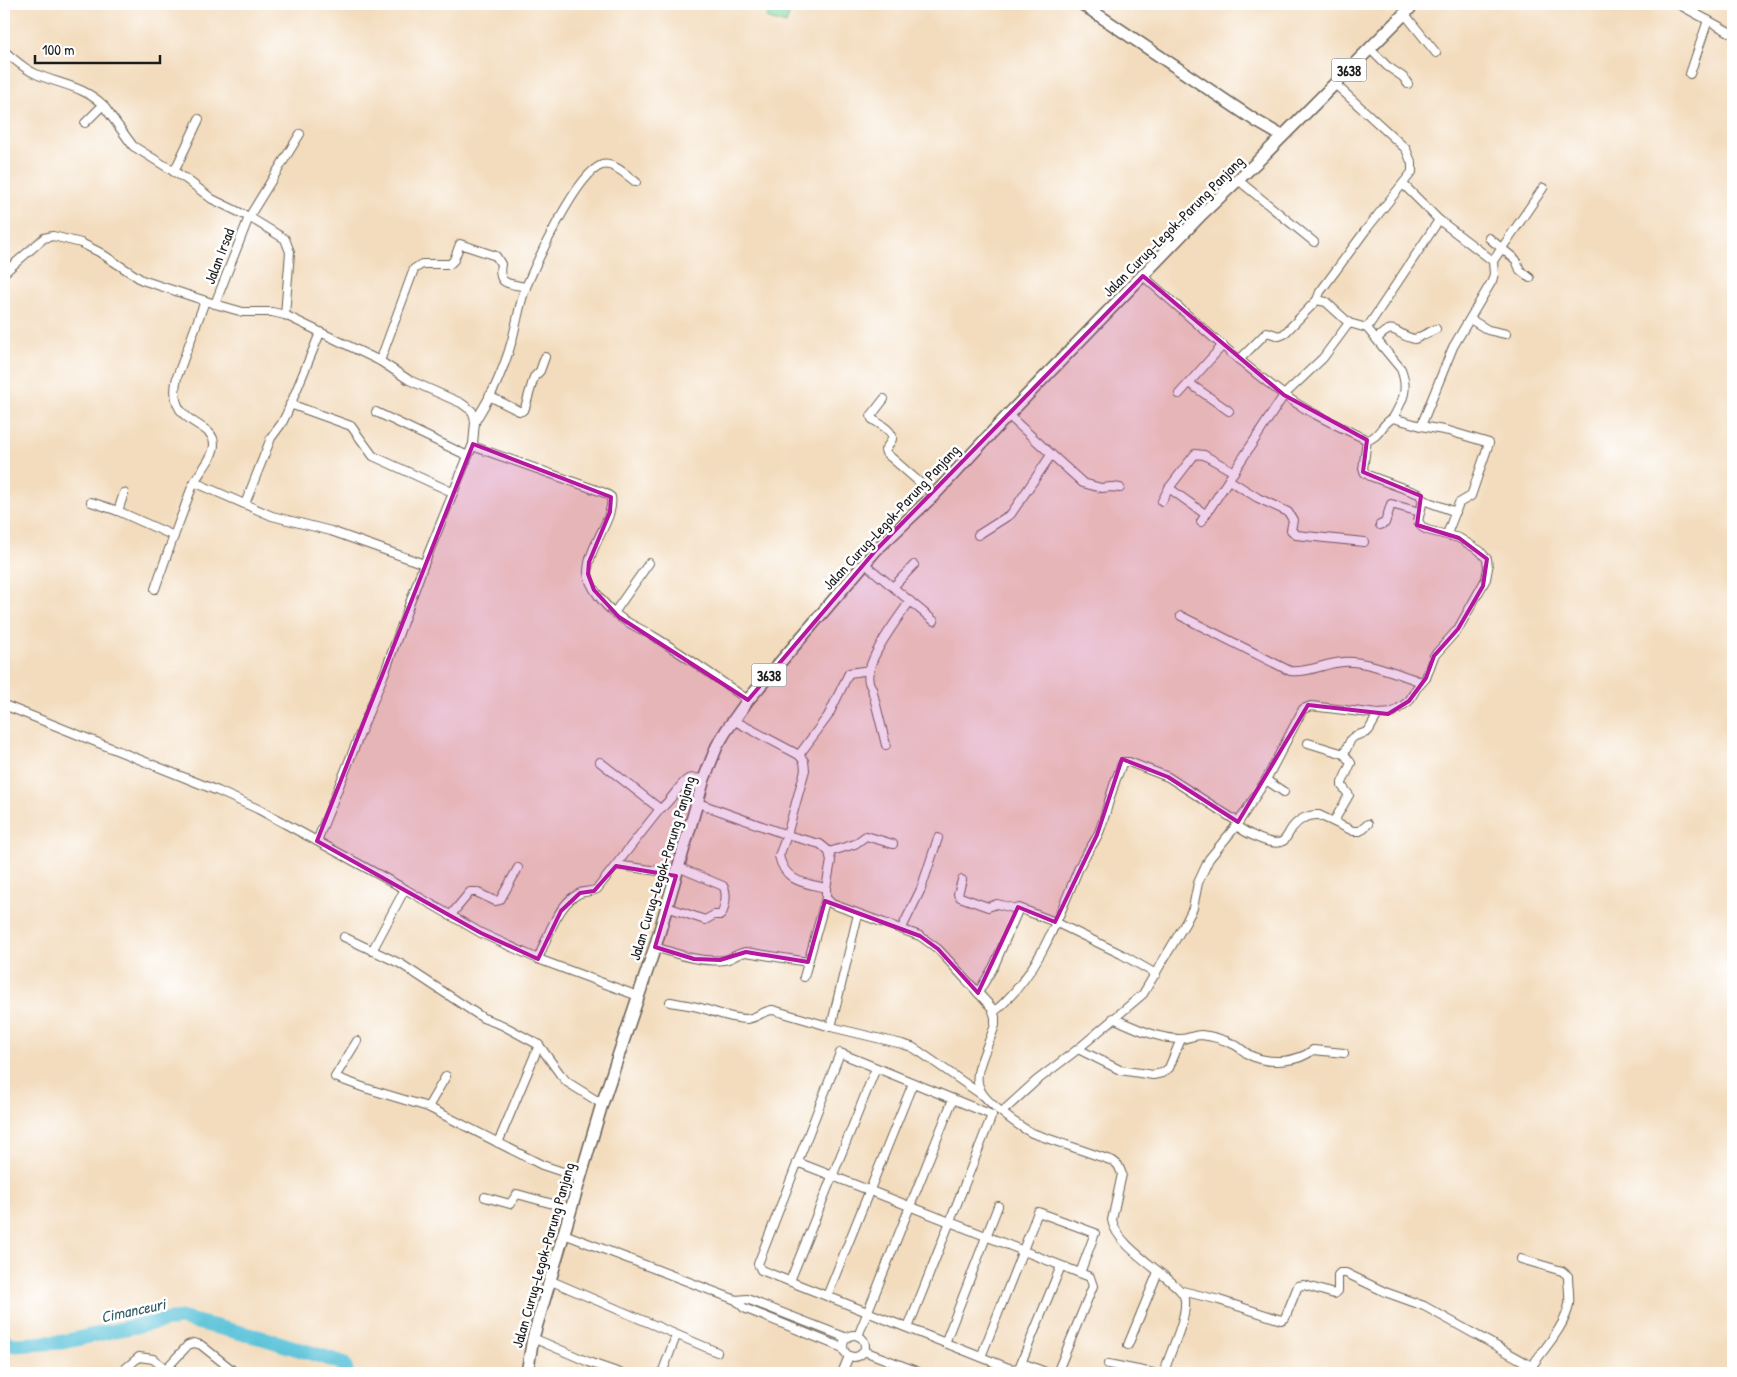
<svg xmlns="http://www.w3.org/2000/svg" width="1737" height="1377" font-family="'Patrick Hand',sans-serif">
  <rect width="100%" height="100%" fill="#fff"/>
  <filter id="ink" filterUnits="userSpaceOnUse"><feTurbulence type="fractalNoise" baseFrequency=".02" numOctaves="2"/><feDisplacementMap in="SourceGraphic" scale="10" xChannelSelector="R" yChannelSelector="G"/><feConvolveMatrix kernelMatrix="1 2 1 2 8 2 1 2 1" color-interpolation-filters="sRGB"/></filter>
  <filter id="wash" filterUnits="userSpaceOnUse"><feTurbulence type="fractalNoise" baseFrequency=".0096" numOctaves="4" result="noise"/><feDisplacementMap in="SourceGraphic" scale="20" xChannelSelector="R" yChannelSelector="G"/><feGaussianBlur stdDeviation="1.12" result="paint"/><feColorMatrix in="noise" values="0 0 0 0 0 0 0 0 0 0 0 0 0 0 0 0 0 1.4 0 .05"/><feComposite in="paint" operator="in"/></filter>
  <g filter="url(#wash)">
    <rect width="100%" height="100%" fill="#f3dcbd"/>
    <!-- green -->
    <polygon fill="#79d49b" stroke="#4a785c" points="771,4 792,4 786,24 766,18"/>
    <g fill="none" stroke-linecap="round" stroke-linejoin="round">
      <!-- river -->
      <polyline stroke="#5bc3d9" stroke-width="15" points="4,1342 15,1345 63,1342 126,1328 180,1318 266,1339 343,1363 347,1373"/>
    </g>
  </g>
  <g filter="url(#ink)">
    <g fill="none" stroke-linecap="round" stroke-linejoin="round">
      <!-- minor casing -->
      <g stroke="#675f54" stroke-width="10">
        <g id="minor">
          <polyline points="1678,4 1733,34"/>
          <polyline points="1404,13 1436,53"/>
          <polyline points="1370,49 1387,66 1403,77 1408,84"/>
          <path d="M4,51C14,59 24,69 36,74C58,84 84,86 103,105L133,146L186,179L212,199L249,217L285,239L290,252L285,315"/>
          <polyline points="1690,74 1708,20"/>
          <path d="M1335,84L1406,149L1412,164V172L1365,231L1320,292L1317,300L1326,302L1349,323L1367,328L1401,369C1409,390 1403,400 1393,418"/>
          <polyline points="85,123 103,105"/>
          <polyline points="174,172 199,119"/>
          <polyline points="1238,180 1314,242"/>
          <polyline points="1403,184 1439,220 1493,261 1494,274 1492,281 1453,347 1421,426"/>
          <polyline points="1489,238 1516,260 1520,270 1530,278"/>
          <polyline points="1493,261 1543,188"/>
          <path d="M4,273L44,238L53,236L81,243L99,252L142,280L215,304L243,312H272L285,315L380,361L409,380L461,403L472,411L474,416L475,422L473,444L475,447L605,493L611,497C615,519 588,546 588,572C588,586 606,607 617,615C628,624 642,629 653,636C686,656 717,678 748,700"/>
          <path d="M1143,276C1189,316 1234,358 1283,394C1308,413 1339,426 1367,440C1380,437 1381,424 1393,418L1421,426L1449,431L1489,443L1471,496L1459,503L1447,534"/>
          <polyline points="215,304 249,217 300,134"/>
          <polyline points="1470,319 1488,330 1506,334"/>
          <polyline points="1367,328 1439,220"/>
          <path d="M1377,339C1395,319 1395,336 1415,339L1436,329"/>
          <polyline points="1239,360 1267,332 1279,336 1284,334 1317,300"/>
          <path d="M380,361L414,269L422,264H450L454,260L460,244L496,256L501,264C497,286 509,283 526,287"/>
          <polyline points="1189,383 1229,411"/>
          <polyline points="1179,394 1223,345"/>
          <polyline points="489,396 519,411 522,411 525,408 534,377 540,371 545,357"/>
          <path d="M884,399L871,416L872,419C878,423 894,431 892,439C891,442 887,447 885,450L886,453L934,495"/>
          <polyline points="290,404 351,426 373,456 452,492"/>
          <polyline points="376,412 468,456"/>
          <polyline points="1008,415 1083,483 1101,488 1112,487 1120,488"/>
          <path d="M475,422C482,409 491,396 497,382C505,364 512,343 516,324C519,311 521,299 526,287C537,261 577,173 602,165C614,162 627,176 636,182"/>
          <polyline points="1229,480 1258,498 1288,512 1293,520 1291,530 1296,535 1364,542"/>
          <polyline points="194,482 272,516 331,531 424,564"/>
          <polyline points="1169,488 1205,514"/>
          <polyline points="1423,500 1456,512"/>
          <polyline points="1162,501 1169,488 1195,454 1204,455 1234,472"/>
          <polyline points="91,502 118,511 174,536"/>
          <polyline points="245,504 271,438 282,423 287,413 320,333"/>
          <polyline points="118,511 124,493"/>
          <polyline points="1201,522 1284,395 1323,358 1349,323"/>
          <polyline points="1380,525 1385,523 1391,504 1420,512"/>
          <polyline points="978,535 1011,514 1051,455"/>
          <polyline points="865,564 934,621"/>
          <polyline points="894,586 914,565"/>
          <path d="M155,589C163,565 172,541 181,517C186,505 189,492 195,481C201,470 214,457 214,444C214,420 165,427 177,377L205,301"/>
          <polyline points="614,613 649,563"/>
          <path d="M1181,616L1290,671C1309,673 1325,663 1343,662C1366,660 1400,675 1422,682"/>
          <polyline points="4,705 218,791 258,809 405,889 481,933 538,959 638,996"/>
          <path d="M733,720L799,755L804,761L805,770L787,835L779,856C785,882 804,883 826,888"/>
          <polyline points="1308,743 1344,754"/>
          <path d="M886,745L872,689C871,686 869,684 869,682C863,663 899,617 910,601"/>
          <polyline points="799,755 828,716 849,673 870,670"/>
          <polyline points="600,762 660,809"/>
          <polyline points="1266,780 1284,792"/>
          <path d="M698,803L787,835L820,844L825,848L829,852L831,861L826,888V898L832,904L920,936L938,949L992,1008L995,1017V1025C990,1041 981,1057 978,1073C975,1091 988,1101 1000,1111C1011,1120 1020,1127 1032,1133L1113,1161L1118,1165L1122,1174L1112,1220C1117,1251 1184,1282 1185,1300C1187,1320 1169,1353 1164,1373"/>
          <polyline points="1334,821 1349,795 1342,786 1342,783 1351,763 1344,754 1351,739 1355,736 1367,732 1369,730 1378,714"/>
          <path d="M1236,826C1245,832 1272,848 1283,841C1287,838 1289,832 1292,828C1298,820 1308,814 1319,815L1353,831H1360L1368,824"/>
          <polyline points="317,841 386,669 424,564 473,444"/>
          <polyline points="829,852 855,844 866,836 893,844"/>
          <polyline points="616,865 658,871 676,876"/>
          <polyline points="962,880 958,894 960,897 988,907 997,904 1017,909"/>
          <path d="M667,907L705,920L714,915H721C725,908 728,893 723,886L678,867"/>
          <polyline points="450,916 470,892 476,892 495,901 500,900 518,868"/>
          <polyline points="902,928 921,889 938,838"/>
          <polyline points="344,937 401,964 483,1018 502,1025 539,1045 560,1074 567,1082 602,1104"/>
          <path d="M655,947C677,954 700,963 724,960C732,959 737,953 746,952L808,962"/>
          <polyline points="372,951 405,889"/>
          <path d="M538,959C546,940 558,904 578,894C585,890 590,893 597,889L660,809C671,802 679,784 688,779C693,777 699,779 704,779"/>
          <polyline points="804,977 826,898"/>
          <polyline points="978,993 994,966 1019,908 1055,922 1121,954 1156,974"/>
          <path d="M670,1002C680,1004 691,1005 701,1008C716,1012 731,1019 747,1019C757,1018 764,1010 773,1010L831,1027L902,1044L912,1047L920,1052L982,1095"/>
          <path d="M994,1012C1038,975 1057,921 1078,870C1083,856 1095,844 1100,830C1106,813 1110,796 1116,779C1119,773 1120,767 1123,762H1129L1168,777L1238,822"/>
          <path d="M1113,1018C1133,1027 1160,1040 1182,1039C1189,1038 1195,1035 1201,1035C1212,1036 1225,1040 1235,1045C1241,1048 1247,1055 1254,1057C1272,1064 1298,1062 1313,1050L1344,1053"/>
          <polyline points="831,1027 858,914"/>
          <polyline points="357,1041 335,1077 365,1088 428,1107 542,1165 581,1178"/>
          <polyline points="1078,1049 1120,1070 1153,1075 1162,1073 1169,1068 1181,1039"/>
          <polyline points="428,1107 446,1076"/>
          <polyline points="1002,1112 1036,1081 1078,1049 1143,994 1186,922 1193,908 1198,883 1209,859 1236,826 1266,780 1303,709 1311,706 1378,714 1392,713 1409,701 1416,689 1426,678 1434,656 1458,629 1486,579 1488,568 1487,559 1480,551 1459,538 1427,530 1422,527 1418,521 1423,500 1419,494 1370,476 1365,473 1363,469 1367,440"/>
          <polyline points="498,1143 539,1045"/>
          <polyline points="797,1162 1090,1277 1093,1286 1057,1373"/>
          <polyline points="485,1197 510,1204 517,1194 571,1209"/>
          <polyline points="564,1234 736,1300 747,1299 847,1338"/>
          <path d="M1521,1259L1562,1271L1568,1276C1568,1285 1570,1295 1569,1304C1566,1325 1544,1349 1532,1366"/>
          <polyline points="549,1280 717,1352"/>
          <polyline points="790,1281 876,1068"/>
          <polyline points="1182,1291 1219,1300 1281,1320 1285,1318 1298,1286 1304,1285 1334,1294 1338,1291 1338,1275 1340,1273 1346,1273 1385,1292 1424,1306 1532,1366 1537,1373"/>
          <polyline points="827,1296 913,1083"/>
          <polyline points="736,1300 744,1308 843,1348"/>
          <polyline points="908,1328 992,1115 840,1053 758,1264 761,1270 1006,1367 1012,1369 1019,1368 1061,1266"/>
          <circle cx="854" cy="1346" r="11"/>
          <polyline points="858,1336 953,1099"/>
          <polyline points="533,1338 591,1363 620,1373"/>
          <polyline points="945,1343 998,1206"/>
          <polyline points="1128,1345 1158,1272"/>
          <polyline points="864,1351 921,1373"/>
          <polyline points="981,1357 1038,1212 1095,1233 1080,1273"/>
          <polyline points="1022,1363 1048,1373"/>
          <polyline points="1108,1364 1153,1373"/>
          <polyline points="120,1373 139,1357 153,1359 166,1369 188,1345 194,1343 201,1345 236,1373"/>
          <polyline points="662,1373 676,1336"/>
          <polyline points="842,1373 849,1356"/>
        </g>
      </g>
      <!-- primary casing -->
      <g stroke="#675f54" stroke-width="14">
        <g id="primary">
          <polyline points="1082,4 1256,121 1282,136"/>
          <polyline points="527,1373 533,1338 602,1104 655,947 704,779 717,746 726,731 748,700 876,550 934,495 1008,415 1202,214 1258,161 1414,4"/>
        </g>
      </g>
      <!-- minor -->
      <use href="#minor" stroke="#fff" stroke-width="8"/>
      <!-- primary -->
      <use href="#primary" stroke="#fff" stroke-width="11"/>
    </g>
  </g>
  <!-- marked area -->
  <path fill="#b5179e" fill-opacity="0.2" stroke="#b5179e" stroke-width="4" stroke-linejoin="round" d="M1143,276L1284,395L1367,440L1363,472L1421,496L1417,525L1459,538L1487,559L1483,586L1458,629L1434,656L1426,678L1409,701L1388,714L1308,705L1238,822L1168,777L1122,759L1097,835L1055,922L1018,907L978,993L938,949L920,936L825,901L808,962L746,952L720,960L694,959L655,947L676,876L616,866L594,891L580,893L561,911L538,959L481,933L317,841L473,444L611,497L610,512L589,562L588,574L594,590L619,617L748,700L876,550Z"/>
  <g text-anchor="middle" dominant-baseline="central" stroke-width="5" stroke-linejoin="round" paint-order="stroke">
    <!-- shield labels -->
    <g fill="#fff" stroke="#606060" stroke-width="1">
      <rect x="1331.5" y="58.5" width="35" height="23" rx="4"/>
      <rect x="751.5" y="663.5" width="35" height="23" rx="4"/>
    </g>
    <g font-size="14" font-weight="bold" fill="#1c1c1c">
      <text x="1349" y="70">3638</text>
      <text x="769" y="675">3638</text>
    </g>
    <!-- street labels -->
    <g font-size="15" fill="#1c1c1c" stroke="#fff">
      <text transform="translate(1173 226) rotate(-45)">Jalan Curug–Legok–Parung Panjang</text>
      <text transform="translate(219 256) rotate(-69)">Jalan Irsad</text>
      <text transform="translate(891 517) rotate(-47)">Jalan Curug–Legok–Parung Panjang</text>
      <text transform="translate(662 868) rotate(-73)">Jalan Curug–Legok–Parung Panjang</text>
      <text transform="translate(543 1255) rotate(-74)">Jalan Curug–Legok–Parung Panjang</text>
    </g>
    <!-- water labels -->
    <g font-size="16" font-style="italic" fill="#355f68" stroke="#fff">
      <text transform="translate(133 1310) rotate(-12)">Cimanceuri</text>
    </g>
  </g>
  <!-- margin -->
  <rect width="1737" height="1377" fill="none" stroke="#fff" stroke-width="20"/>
  <!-- scale -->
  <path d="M35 55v8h125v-8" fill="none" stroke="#1c1c1c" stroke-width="2.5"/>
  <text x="42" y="55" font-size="15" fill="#1c1c1c" stroke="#ffffff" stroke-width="4" paint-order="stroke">100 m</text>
</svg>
